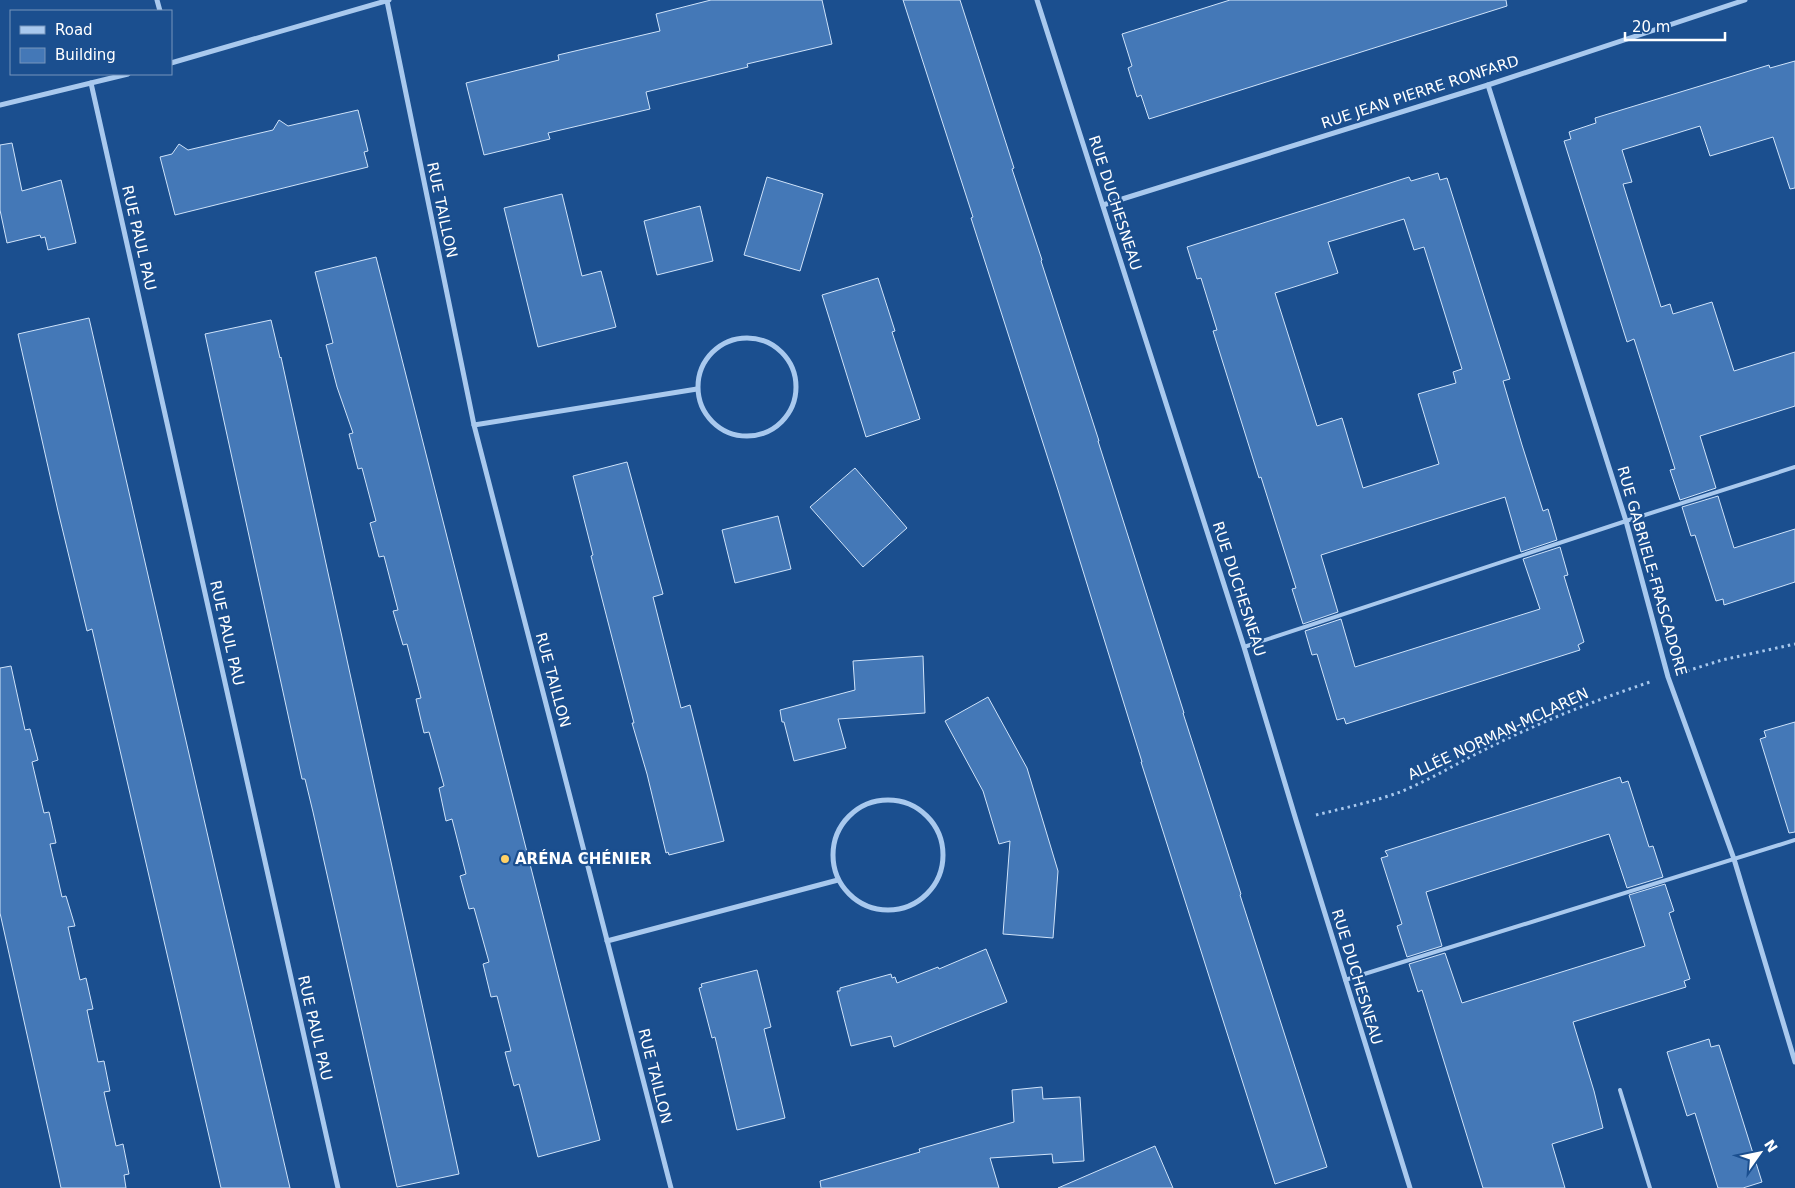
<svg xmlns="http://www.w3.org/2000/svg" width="1795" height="1188" font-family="'DejaVu Sans',sans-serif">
  <rect width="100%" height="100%" fill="#1b4f8f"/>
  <!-- building -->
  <g fill="#4478b7" stroke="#cfe3fa" fill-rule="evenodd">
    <polygon points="711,0 822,0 832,44 747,64 748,67 646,92 650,109 548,133 550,139 484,155 466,83 559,60 558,55 660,31 656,14"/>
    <polygon points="903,0 960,0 1014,168 1012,169 1042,260 1041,261 1099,441 1098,441 1184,713 1183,713 1241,894 1240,895 1327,1167 1275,1184 1141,762 1142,762 1058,490 971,218 973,217"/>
    <polygon points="1230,0 1506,0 1507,6 1149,119 1141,95 1137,97 1128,68 1132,66 1122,34"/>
    <polygon points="1795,61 1795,188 1790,189 1773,137 1710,156 1700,126 1622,150 1632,182 1623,184 1661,307 1670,304 1673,314 1712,302 1734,371 1795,352 1795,406 1700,436 1716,488 1680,500 1670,470 1675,469 1634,339 1627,342 1564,141 1571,139 1569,132 1596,123 1595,118 1769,65 1770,68"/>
    <polygon points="358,110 368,151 364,152 368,167 175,215 160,157 172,154 179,144 188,150 273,130 279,120 288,126"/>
    <polygon points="12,143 22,191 61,180 76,243 48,250 45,237 41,238 40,235 7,243 0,210 0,145"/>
    <path d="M1438,173L1440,180L1447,178L1510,379L1503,381L1522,445L1543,511L1548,509L1557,540L1521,552L1505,497L1321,555L1338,612L1303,624L1292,589L1296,588L1261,477L1259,478L1213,331L1217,330L1201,278L1197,279L1187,247L1409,177L1411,181ZM1404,219L1414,250L1424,247L1462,369L1453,372L1456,383L1418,394L1439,464L1363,488L1342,418L1317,426L1275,293L1338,273L1328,242Z"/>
    <polygon points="767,177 823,194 800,271 744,255"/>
    <polygon points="562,194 582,276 601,271 616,327 538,347 504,208"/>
    <polygon points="700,206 713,261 657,275 644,221"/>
    <polygon points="376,257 600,1140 538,1157 519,1084 514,1086 505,1052 511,1051 497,996 491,997 483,964 489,962 474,908 469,909 460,876 466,874 452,819 446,821 439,788 444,786 429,732 424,733 416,699 421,698 407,644 403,645 393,611 398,610 384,556 379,557 370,523 376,521 362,468 358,469 349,434 353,433 337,387 326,345 333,343 315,272"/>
    <polygon points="878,278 895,331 892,332 920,419 866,437 822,295"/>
    <polygon points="89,318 217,876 290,1188 221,1188 92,629 87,631 58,511 18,334"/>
    <polygon points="271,320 280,358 281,357 459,1174 397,1187 313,812 305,779 302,779 205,334"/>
    <polygon points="627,462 663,594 653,597 681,708 690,705 724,841 669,855 668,852 666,853 647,774 632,723 634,723 591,556 593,555 573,476"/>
    <polygon points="855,468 907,528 863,567 810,507"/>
    <polygon points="1718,496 1734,548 1795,529 1795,582 1724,605 1723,599 1716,601 1695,535 1691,536 1682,507"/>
    <polygon points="778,516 791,569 735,583 722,530"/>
    <polygon points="1560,547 1568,575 1564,576 1584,642 1578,645 1580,650 1346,724 1344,718 1337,720 1317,654 1312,655 1305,631 1341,619 1355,667 1540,609 1523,559"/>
    <polygon points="923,656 925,713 838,719 846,748 794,761 784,722 782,722 780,710 855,690 853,661"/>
    <polygon points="11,666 25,730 30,729 38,760 32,762 44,813 49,812 56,843 50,844 62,897 66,896 75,926 68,927 80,980 86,978 93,1009 87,1010 98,1062 104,1061 110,1091 104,1092 116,1146 123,1144 129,1174 124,1175 126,1188 61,1188 58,1174 0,913 0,668"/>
    <polygon points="988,697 1027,768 1058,871 1053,938 1003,934 1010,841 999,844 983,791 945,721"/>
    <polygon points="1795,722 1795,832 1789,833 1760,739 1766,737 1764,731"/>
    <polygon points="1620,777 1622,783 1628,781 1649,847 1653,846 1663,877 1627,888 1609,834 1426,892 1442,946 1407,957 1397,926 1402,924 1381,858 1388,856 1385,851"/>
    <polygon points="1665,884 1674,911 1669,913 1690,979 1684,981 1686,987 1573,1022 1594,1091 1603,1128 1552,1144 1565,1188 1483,1188 1422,990 1418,992 1409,964 1445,953 1462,1003 1645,946 1629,895"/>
    <polygon points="986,949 1007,1002 894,1047 891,1036 851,1046 837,991 840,991 840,988 891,974 892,978 895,977 897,983 938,967 939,969"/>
    <polygon points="757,970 771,1027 764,1029 785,1118 737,1130 715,1037 712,1038 699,988 702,987 701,984"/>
    <polygon points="1709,1039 1711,1047 1719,1045 1762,1182 1743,1188 1718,1188 1695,1113 1687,1116 1667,1052"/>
    <polygon points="1042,1087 1043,1099 1080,1097 1084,1161 1053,1163 1052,1154 990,1158 999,1188 821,1188 820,1181 920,1152 919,1149 1014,1122 1012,1090"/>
    <polygon points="1155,1146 1173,1188 1058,1188"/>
  </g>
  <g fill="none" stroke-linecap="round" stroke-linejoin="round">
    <!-- path -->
    <g stroke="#a9c9ee" stroke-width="3" stroke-dasharray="2.5 4" stroke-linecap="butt">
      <polyline points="1687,671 1722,660 1795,644"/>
      <path d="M1316,815C1344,808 1373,802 1400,792C1432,779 1461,761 1492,746C1543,721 1596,700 1650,682"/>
    </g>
    <!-- lane -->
    <g stroke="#a9c9ee" stroke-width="4">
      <polyline points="1244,647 1626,521 1795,467"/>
      <polyline points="1345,980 1795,840"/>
      <polyline points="1620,1090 1650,1188"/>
    </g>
    <!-- street -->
    <g stroke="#a9c9ee" stroke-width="5">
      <polyline points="157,0 160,11"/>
      <polyline points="1037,0 1244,647 1296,820 1410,1188"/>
      <polyline points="387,1 474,425 671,1188"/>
      <polyline points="171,63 389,0"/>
      <polyline points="91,83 338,1188"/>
      <polyline points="1488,85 1626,521 1668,677 1734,859 1795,1062"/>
      <polyline points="0,105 128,74"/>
      <polyline points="1103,205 1488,85 1745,0"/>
      <circle cx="747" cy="387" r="49"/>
      <polyline points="474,425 697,389"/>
      <circle cx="888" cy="855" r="55"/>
      <polyline points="607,941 838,880"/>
    </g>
  </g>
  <!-- markers -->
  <circle fill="#ffd166" stroke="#1b4f8f" stroke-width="2" cx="505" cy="859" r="5"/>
  <g text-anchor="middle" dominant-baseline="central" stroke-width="4.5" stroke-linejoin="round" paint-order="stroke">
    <!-- street labels -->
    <g font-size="15" fill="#fff" stroke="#1b4f8f">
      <text transform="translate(1420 92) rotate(-18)">RUE JEAN PIERRE RONFARD</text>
      <text transform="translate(1115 203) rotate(72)">RUE DUCHESNEAU</text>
      <text transform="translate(442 210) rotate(78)">RUE TAILLON</text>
      <text transform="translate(139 238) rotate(77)">RUE PAUL PAU</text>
      <text transform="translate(1652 571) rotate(74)">RUE GABRIELE-FRASCADORE</text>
      <text transform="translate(1239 589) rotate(72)">RUE DUCHESNEAU</text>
      <text transform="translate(227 633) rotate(77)">RUE PAUL PAU</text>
      <text transform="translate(553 680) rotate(75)">RUE TAILLON</text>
      <text transform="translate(1498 734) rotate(-25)">ALLÉE NORMAN-MCLAREN</text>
      <text transform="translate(1357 977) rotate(73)">RUE DUCHESNEAU</text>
      <text transform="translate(315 1028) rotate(77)">RUE PAUL PAU</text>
      <text transform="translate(655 1076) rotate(76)">RUE TAILLON</text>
    </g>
    <!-- poi labels -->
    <g font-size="15" font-weight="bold" fill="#fff" stroke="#1b4f8f" text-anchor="start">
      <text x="515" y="859">ARÉNA CHÉNIER</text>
    </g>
  </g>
  <!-- legend -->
  <rect x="10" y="10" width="162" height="65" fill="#1b4f8f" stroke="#7695bc"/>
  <rect x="20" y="26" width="25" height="8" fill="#a9c9ee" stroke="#7695bc"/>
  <text x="55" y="35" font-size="15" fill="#ffffff">Road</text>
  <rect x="20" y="48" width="25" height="15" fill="#4478b7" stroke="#7695bc"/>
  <text x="55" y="60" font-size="15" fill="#ffffff">Building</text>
  <!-- north arrow -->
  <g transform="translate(1760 1153) rotate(57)" stroke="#1b4f8f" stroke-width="4" paint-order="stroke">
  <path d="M0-4L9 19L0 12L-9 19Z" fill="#ffffff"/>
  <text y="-8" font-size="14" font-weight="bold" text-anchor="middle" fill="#ffffff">N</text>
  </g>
  <!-- scale -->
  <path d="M1625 32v8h100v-8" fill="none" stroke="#ffffff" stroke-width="2.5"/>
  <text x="1632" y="32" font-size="15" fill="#ffffff" stroke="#1b4f8f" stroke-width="4" paint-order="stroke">20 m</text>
</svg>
